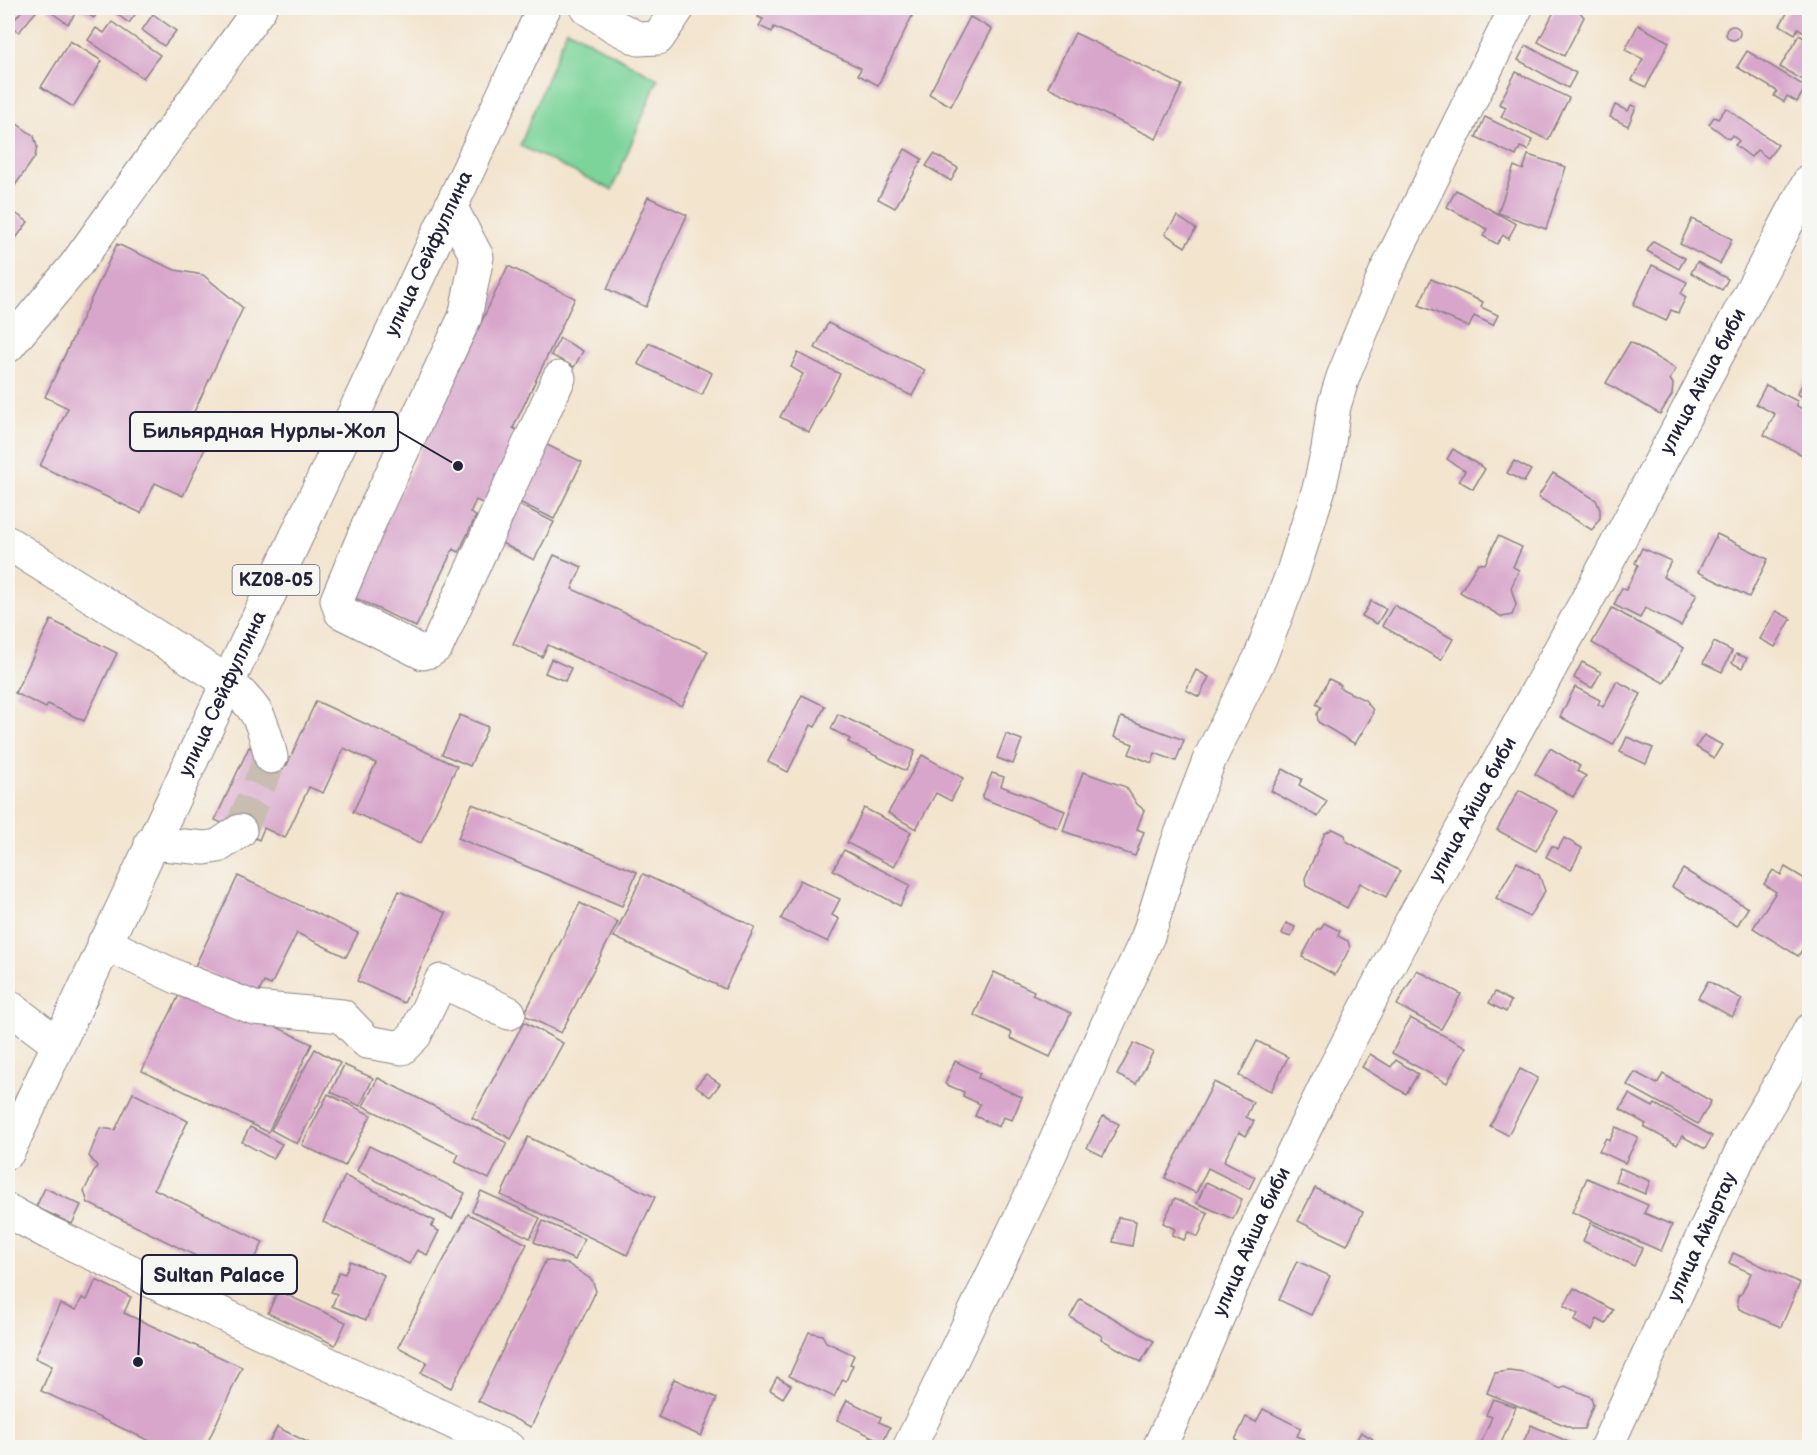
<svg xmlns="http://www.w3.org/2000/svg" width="1817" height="1455" font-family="'Balsamiq Sans',sans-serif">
  <rect width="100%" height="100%" fill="#f6f6f2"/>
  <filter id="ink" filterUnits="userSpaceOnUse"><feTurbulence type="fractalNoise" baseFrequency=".0167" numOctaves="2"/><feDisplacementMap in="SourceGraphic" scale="12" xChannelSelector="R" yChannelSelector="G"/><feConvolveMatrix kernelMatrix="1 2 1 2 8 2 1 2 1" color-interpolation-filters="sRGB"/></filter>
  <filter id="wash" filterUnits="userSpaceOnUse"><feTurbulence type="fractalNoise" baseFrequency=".008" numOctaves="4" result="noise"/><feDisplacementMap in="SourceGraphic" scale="24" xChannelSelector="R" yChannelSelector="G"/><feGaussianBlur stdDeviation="1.35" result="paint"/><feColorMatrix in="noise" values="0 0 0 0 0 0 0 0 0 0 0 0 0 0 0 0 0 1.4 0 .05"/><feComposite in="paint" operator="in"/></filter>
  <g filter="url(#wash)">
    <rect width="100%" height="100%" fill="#f3e4ce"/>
    <!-- green -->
    <polygon fill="#7bd49a" stroke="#4e7b6a" stroke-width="1.5" points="567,29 658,79 612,190 520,146"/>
    <g id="blocks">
      <!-- building -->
      <g fill="#d8a6cb">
        <polygon points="24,8 39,8 19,32 10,25"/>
        <polygon points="45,8 67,8 75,14 68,24"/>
        <polygon points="77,8 100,8 94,18"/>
        <polygon points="111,8 140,8 129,23 110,9"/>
        <polygon points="763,8 916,8 878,85 858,75 861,68 774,27 772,32 759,26 763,19 758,17"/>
        <polygon points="1556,8 1577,8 1584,17 1564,56 1538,42"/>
        <polygon points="1790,8 1810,8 1810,28 1806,33 1798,28 1795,34 1780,25"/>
        <polygon points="153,14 176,31 164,46 142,30"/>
        <polygon points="970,17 992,29 951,106 929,94"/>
        <polygon points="112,22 160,55 143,78 88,40 96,28 104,33"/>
        <polygon points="1638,25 1669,42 1646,87 1632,80 1643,59 1625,50"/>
        <circle cx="1733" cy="33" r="7"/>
        <polygon points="1075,33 1182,85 1156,139 1048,87"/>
        <polygon points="1799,35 1810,41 1810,84 1780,67"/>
        <polygon points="70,41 102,61 73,107 41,87"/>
        <polygon points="1526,45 1576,73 1568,88 1518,60"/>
        <polygon points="1747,51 1806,87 1797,102 1787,96 1784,102 1774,96 1777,91 1737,67"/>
        <polygon points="1516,72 1569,98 1548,140 1501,117 1506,107 1499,104"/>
        <polygon points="1615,105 1628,111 1631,105 1636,107 1628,126 1610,117"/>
        <polygon points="1726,108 1778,145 1768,158 1757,150 1751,157 1735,145 1739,141 1732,135 1729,139 1709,124 1714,117 1718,119"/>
        <polygon points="1485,117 1532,140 1528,150 1520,147 1516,156 1476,137"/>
        <polygon points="10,119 34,136 37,147 35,157 9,194 8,123"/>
        <polygon points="905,149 922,159 895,208 878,199"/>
        <polygon points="934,154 958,168 951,181 926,166"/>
        <polygon points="1528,155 1566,167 1546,229 1498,213 1514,166 1523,170"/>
        <polygon points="1456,190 1516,224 1508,239 1503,235 1497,244 1483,236 1487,229 1447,207"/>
        <polygon points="648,197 687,215 646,307 607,289"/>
        <polygon points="8,208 28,222 14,241 8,236"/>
        <polygon points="1177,216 1196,229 1185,247 1165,234"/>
        <polygon points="1692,219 1732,239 1720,264 1680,244"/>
        <polygon points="1653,241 1685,258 1679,269 1647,251"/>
        <polygon points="117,244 175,270 203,275 243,308 186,429 209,440 183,496 155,483 141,513 40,466 68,408 45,397"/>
        <polygon points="1697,262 1728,279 1722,290 1691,273"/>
        <polygon points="1652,265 1687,282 1681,294 1686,297 1678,313 1671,310 1666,321 1633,305"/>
        <polygon points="508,266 575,298 513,428 521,432 486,505 476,500 470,513 476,516 459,552 453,549 416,627 351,596"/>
        <polygon points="1431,279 1483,302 1481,307 1498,315 1493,325 1474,316 1469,327 1419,305"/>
        <polygon points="828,323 925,370 912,396 815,348"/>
        <polygon points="560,338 583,351 574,367 551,355"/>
        <polygon points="1630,342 1676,369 1670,379 1673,384 1672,395 1660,414 1606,383"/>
        <polygon points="649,343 712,373 702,395 638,364"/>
        <polygon points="798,353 840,374 809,432 780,417 803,374 791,367"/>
        <polygon points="1810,371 1810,401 1797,394"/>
        <polygon points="1766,385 1797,401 1797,406 1810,413 1810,459 1764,435 1775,414 1756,404"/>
        <polygon points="541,442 582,462 554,519 513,499"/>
        <polygon points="1453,449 1485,469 1473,489 1459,481 1465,471 1447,459"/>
        <polygon points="1514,461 1531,470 1524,482 1507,473"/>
        <polygon points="1553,473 1596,500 1600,510 1600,518 1592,530 1538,497"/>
        <polygon points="515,503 554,522 534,560 496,540"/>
        <polygon points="1717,534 1768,559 1749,597 1698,572"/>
        <polygon points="1498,536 1522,547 1513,567 1519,570 1511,588 1516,605 1512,615 1502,617 1460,592 1478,563 1485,564"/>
        <polygon points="1642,548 1671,561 1663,577 1697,594 1681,626 1645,608 1640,618 1614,605 1622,588 1626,590 1638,565 1635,563"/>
        <polygon points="554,555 582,567 572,589 708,651 682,706 548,645 542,657 513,644"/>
        <polygon points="1371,601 1386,609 1377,624 1362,616"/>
        <polygon points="1394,605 1453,639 1441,660 1382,626"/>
        <polygon points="1612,608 1684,648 1664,683 1592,643"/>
        <polygon points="1776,611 1791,619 1775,647 1760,639"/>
        <polygon points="51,620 117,653 84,721 48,704 46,708 15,693"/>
        <polygon points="1714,642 1732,651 1722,672 1703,663"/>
        <polygon points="1736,654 1747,658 1742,668 1732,663"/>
        <polygon points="551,659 571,668 565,681 545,673"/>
        <polygon points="1582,662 1601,672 1592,688 1574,678"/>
        <polygon points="1196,670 1209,677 1199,697 1186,690"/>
        <polygon points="1329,679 1341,685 1340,688 1365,700 1373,710 1372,716 1355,744 1318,722 1317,714 1321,707 1316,704"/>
        <polygon points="1617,681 1641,694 1613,745 1560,717 1575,687 1600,700 1598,704 1603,707"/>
        <polygon points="802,695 825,706 815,727 811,725 788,772 768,762"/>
        <polygon points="316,701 457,766 421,843 353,812 376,763 344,748 323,793 309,787 285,838 264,828 259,840 215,820 249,747 287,765"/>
        <polygon points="838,714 915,751 906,771 848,742 850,739 831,729"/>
        <polygon points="460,715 488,727 470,766 442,754"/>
        <polygon points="1121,717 1184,740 1176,761 1155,753 1152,763 1129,754 1133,744 1114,737"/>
        <polygon points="1006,734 1022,740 1013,764 997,758"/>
        <polygon points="1704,735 1722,745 1714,758 1696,747"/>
        <polygon points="1627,737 1653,748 1646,764 1620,752"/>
        <polygon points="1550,748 1580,766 1577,771 1586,776 1573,797 1535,774"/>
        <polygon points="922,755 963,778 951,801 936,793 916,829 888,813"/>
        <polygon points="1283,769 1302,779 1299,785 1327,801 1318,817 1271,791"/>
        <polygon points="1083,772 1126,787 1137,804 1144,810 1137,829 1144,832 1135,856 1063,831"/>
        <polygon points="992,773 1004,777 1001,786 1065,811 1058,828 982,798"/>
        <polygon points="1519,790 1558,811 1536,851 1497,830"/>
        <polygon points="472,804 637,872 622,906 458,838"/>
        <polygon points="864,808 911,832 894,867 847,843"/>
        <polygon points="1333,829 1345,835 1346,841 1400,871 1386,897 1360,883 1347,908 1306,886 1305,878 1325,833"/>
        <polygon points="1564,838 1582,848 1571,870 1546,857 1552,846 1558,849"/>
        <polygon points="844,850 910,885 900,906 833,870"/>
        <polygon points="1517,862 1539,875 1545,891 1529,917 1496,898"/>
        <polygon points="1785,867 1810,882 1810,938 1798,956 1753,928 1776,892 1764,884 1773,870 1781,875"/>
        <polygon points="1683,869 1748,908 1737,926 1672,887"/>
        <polygon points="643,874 755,927 725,989 614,937"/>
        <polygon points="238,876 358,933 346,957 297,933 271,985 264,982 257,996 195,966"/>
        <polygon points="800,880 840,899 832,915 839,919 828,942 781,919"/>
        <polygon points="399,891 446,913 404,1003 357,981"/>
        <polygon points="580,903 618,922 561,1033 524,1015"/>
        <polygon points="1286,923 1295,927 1291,937 1282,934"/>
        <polygon points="1324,923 1340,931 1338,936 1348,941 1350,948 1335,975 1302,957 1317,929 1321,929"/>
        <polygon points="1417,970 1461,994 1441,1029 1397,1005"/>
        <polygon points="994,972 1034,991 1032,995 1071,1013 1050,1057 1010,1038 1012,1033 974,1015"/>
        <polygon points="1708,981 1742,999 1732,1017 1698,998"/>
        <polygon points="185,983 312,1044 268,1132 142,1071"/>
        <polygon points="1495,992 1511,1001 1506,1012 1489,1003"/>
        <polygon points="1410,1018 1466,1047 1447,1083 1392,1053"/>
        <polygon points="524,1022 563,1043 511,1139 472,1118"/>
        <polygon points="1257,1041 1288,1057 1271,1091 1239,1076"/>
        <polygon points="1134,1043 1153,1052 1136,1084 1117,1075"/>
        <polygon points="315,1049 340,1063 297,1144 271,1130"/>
        <polygon points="1370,1054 1391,1067 1396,1060 1418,1074 1406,1094 1362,1067"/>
        <polygon points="955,1061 980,1073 978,1078 1022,1097 1012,1120 1003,1117 999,1127 975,1116 980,1104 963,1096 964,1092 945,1084"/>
        <polygon points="344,1065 373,1078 360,1106 331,1092"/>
        <polygon points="1520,1069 1538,1078 1508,1135 1490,1126"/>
        <polygon points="1635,1072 1657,1084 1663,1074 1711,1101 1698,1124 1627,1085"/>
        <polygon points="706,1074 720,1084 710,1097 696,1086"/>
        <polygon points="378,1078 507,1143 489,1179 455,1162 459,1154 363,1106"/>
        <polygon points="1214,1082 1253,1102 1246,1117 1254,1121 1246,1136 1239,1132 1224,1161 1255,1177 1249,1189 1208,1168 1196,1193 1165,1178"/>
        <polygon points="133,1093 188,1121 154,1189 263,1242 245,1280 88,1203 84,1191 97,1166 89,1156 100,1128 115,1130"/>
        <polygon points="328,1094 371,1115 345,1166 302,1145"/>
        <polygon points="1629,1094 1653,1107 1655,1104 1712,1136 1705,1149 1682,1136 1677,1145 1644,1127 1646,1124 1620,1109"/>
        <polygon points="1103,1116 1119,1124 1103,1156 1087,1148"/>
        <polygon points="250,1127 282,1144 273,1159 242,1142"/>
        <polygon points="1616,1127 1638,1137 1625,1163 1599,1151 1606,1138 1610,1140"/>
        <polygon points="528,1137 655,1197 627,1255 501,1195"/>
        <polygon points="369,1146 465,1193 452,1219 357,1171"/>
        <polygon points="1620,1168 1650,1181 1645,1194 1615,1181"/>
        <polygon points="345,1176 435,1221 431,1227 439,1231 427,1255 417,1250 409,1264 323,1222"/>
        <polygon points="1587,1178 1648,1205 1644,1213 1672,1225 1661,1251 1572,1212"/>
        <polygon points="1206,1182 1242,1199 1233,1219 1197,1203"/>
        <polygon points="45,1188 81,1205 72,1224 36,1207"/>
        <polygon points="1315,1188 1363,1212 1347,1245 1298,1221"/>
        <polygon points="481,1191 540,1218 530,1238 472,1211"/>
        <polygon points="1175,1198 1208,1213 1198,1237 1188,1232 1184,1240 1172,1235 1175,1229 1163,1223"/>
        <polygon points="468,1214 527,1244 451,1388 421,1373 427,1362 398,1347"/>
        <polygon points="1118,1217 1136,1221 1132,1246 1113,1242"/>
        <polygon points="543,1221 584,1239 575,1260 534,1242"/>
        <polygon points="1591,1223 1642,1248 1634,1266 1583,1241"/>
        <polygon points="1733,1253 1800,1283 1781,1327 1739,1309 1737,1302 1738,1296 1742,1293 1751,1273 1729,1263"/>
        <polygon points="546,1260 568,1264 592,1280 596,1291 531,1427 478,1401"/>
        <polygon points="350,1261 384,1275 366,1320 332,1306 337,1294 331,1292 339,1272 345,1274"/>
        <polygon points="1297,1261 1330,1276 1311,1315 1279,1300"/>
        <polygon points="96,1280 131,1297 124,1313 242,1367 205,1448 165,1448 41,1391 52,1366 35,1358 60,1304 76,1310 82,1298 87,1300"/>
        <polygon points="1574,1288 1613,1310 1606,1324 1597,1319 1592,1330 1574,1321 1578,1314 1564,1306"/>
        <polygon points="278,1291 346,1322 335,1345 268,1313"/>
        <polygon points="1080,1299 1154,1341 1141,1362 1101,1339 1102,1336 1070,1317"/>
        <polygon points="809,1332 822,1335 826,1342 854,1355 850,1364 853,1365 846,1381 843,1379 834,1397 789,1376"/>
        <polygon points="1509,1371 1525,1373 1561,1389 1565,1386 1591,1397 1593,1405 1584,1429 1574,1429 1487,1393 1495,1373"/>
        <polygon points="777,1377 791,1385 783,1398 770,1390"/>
        <polygon points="674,1379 717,1398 701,1436 658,1417"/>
        <polygon points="1493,1399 1516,1407 1499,1448 1479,1448 1492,1417 1486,1415"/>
        <polygon points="847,1400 881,1417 879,1422 890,1427 883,1442 837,1420"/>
        <polygon points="1263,1409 1301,1428 1297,1436 1304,1439 1301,1446 1304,1448 1249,1448 1235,1440 1246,1417 1256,1422"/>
        <polygon points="1531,1425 1575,1445 1574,1448 1521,1448"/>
        <polygon points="277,1427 319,1448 266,1448"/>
        <polygon points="1361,1432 1373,1439 1368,1448 1352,1448"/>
      </g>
    </g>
  </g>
  <g filter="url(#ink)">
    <use href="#blocks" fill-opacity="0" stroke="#8a8384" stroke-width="1.5"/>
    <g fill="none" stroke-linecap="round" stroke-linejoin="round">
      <!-- minor-tunnel -->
      <polyline stroke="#c9bdb1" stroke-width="33" stroke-dasharray="33 16" stroke-linecap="butt" points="240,831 271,757"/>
      <!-- minor casing -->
      <g stroke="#8a8384" stroke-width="35">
        <g id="minor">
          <polyline points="587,8 614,26 639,39 658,38 678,8"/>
          <polyline points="451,208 477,257 465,317 373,514 337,600 341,612 423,653 430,651 437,646 559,378"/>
          <polyline points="8,346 75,266 260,8"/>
          <path d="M8,543L228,682C258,709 262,718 271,757"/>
          <polyline points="151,843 205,848 218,846 240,831"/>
          <polyline points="104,943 179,978 254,1008 342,1016 367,1042 402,1048 415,1035 441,981 509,1013"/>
          <polyline points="8,1006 58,1044"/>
          <polyline points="8,1211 49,1233 508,1448"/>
          <polyline points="909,1448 1038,1181 1116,1005 1148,936 1173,855 1210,758 1260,658 1293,572 1320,485 1328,449 1334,406 1343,377 1385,274 1516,8"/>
          <path id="s1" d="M1159,1448L1187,1388L1260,1220L1329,1079L1407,930L1592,591L1810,180"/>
          <path id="s2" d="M1606,1448L1746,1141L1785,1076L1810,1030"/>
        </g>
      </g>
      <!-- major casing -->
      <g stroke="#8a8384" stroke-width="35">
        <g id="major">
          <path id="s3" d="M8,1152L544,8"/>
        </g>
      </g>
      <!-- minor -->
      <use href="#minor" stroke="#fff" stroke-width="33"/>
      <!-- major -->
      <use href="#major" stroke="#fff" stroke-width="33"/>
    </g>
  </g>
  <g text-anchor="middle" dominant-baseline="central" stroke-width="4.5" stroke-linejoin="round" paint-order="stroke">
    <!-- shield labels -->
    <rect fill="#f6f6f2" stroke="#626272" stroke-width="1.5" x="232.5" y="565" width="87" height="30" rx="4.5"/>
    <g font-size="18" font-weight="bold" fill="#22223b">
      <text x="276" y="580">KZ08-05</text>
    </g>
    <!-- street labels -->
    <g font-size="20" fill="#22223b" stroke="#f6f6f2">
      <text stroke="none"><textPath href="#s3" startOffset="992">улица Сейфуллина</textPath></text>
      <text stroke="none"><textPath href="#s1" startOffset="1198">улица Айша биби</textPath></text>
      <text stroke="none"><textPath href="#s3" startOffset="506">улица Сейфуллина</textPath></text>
      <text stroke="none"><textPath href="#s1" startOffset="712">улица Айша биби</textPath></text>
      <text stroke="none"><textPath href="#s2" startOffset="232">улица Айыртау</textPath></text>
      <text stroke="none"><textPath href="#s1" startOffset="226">улица Айша биби</textPath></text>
    </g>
  </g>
  <!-- callouts -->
  <path fill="none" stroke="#22223b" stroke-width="2" d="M458 466L398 431M138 1362L142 1274"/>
  <g fill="#22223b" stroke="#f6f6f2" stroke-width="2">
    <circle cx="458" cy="466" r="6"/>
    <circle cx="138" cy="1362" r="6"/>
  </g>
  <g fill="#f6f6f2" stroke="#22223b" stroke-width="2">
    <rect x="130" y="412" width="268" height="39" rx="6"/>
    <rect x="142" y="1255" width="155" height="39" rx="6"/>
  </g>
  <g font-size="21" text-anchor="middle" font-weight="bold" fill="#22223b">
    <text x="264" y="438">Бильярдная Нурлы-Жол</text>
    <text x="219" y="1282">Sultan Palace</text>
  </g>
  <!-- margin -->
  <rect width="1817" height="1455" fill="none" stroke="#f6f6f2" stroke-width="30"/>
</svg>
